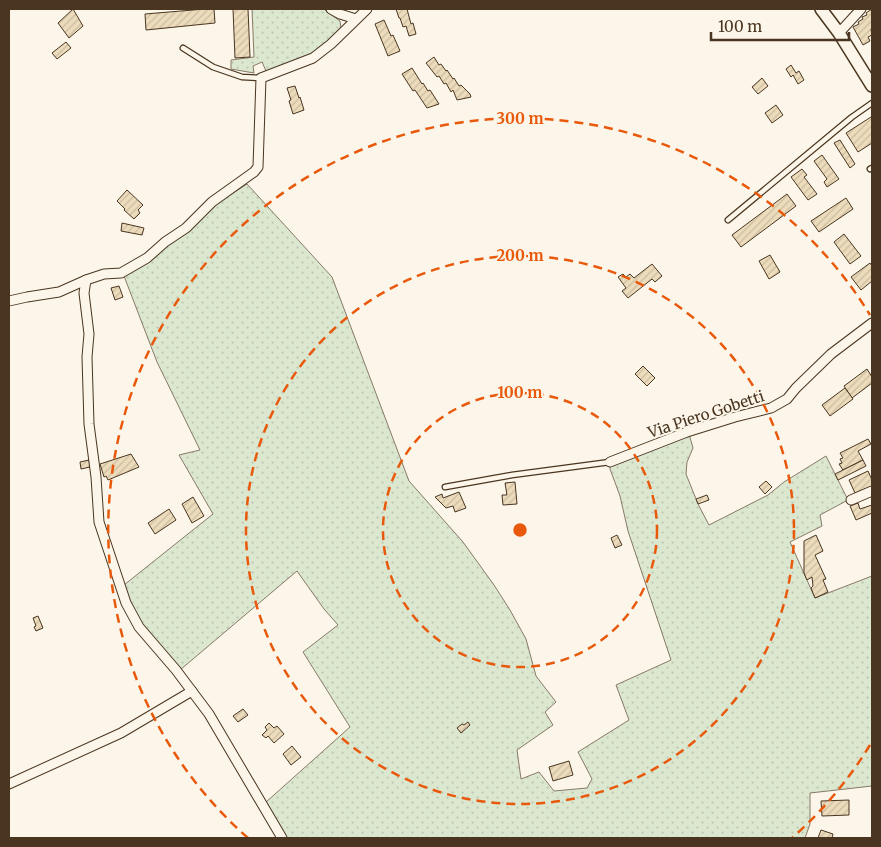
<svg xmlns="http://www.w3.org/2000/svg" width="881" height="847" font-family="Merriweather,serif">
  <defs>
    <pattern id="grass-dots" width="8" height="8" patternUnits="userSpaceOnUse" patternTransform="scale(1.25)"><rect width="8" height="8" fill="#dce7d0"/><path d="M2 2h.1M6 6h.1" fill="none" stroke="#bec7b2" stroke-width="1.8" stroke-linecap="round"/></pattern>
    <pattern id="building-hatch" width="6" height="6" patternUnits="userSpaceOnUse" patternTransform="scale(1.25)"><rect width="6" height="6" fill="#ecdcbc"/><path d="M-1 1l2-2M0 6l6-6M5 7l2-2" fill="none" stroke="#ccbda1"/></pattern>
  </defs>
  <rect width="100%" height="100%" fill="#fbf6e9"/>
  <!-- grass -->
  <g fill="url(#grass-dots)" stroke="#887966">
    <polygon points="252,9 324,9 326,11 340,21 341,28 332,40 311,56 266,71 262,62 253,66 254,73 231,69 231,60 254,57"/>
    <polygon points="247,184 332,277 409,481 463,542 494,585 510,610 526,639 536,676 556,702 545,712 553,725 517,750 521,779 539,772 554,791 587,788 592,779 578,752 629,720 616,685 671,660 628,531 620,496 610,469 610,464 689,434 693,448 687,462 686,474 698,504 709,525 768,495 784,482 826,456 848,500 820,515 822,526 790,542 815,598 872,576 872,786 810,793 810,824 805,838 285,838 265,803 350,727 303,652 338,625 324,609 297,571 180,670 142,625 129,602 124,585 213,514 179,455 200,450 157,362 124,276 148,262 216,204"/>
  </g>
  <!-- building -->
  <g fill="url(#building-hatch)" stroke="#4a3520">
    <polygon points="73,9 83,26 69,38 58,23"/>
    <polygon points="205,9 214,9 215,23 146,30 145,14"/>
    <polygon points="233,9 248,9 250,57 235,58"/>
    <polygon points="396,9 407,9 411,24 413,23 416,34 409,36 406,26 403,27 400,18 399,18"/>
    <polygon points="872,9 872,29 871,29 872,35 868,37 870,41 863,45 853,27 859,24 858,22 863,19 862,17 867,15 866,13"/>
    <polygon points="384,20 391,36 393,35 400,51 388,56 375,24"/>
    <polygon points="66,42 71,48 57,59 52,53"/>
    <polygon points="434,57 439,65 441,64 446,71 447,70 453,79 454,78 459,86 461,85 470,94 471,97 457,100 453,90 451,92 446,83 444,84 439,76 437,77 426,63"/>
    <polygon points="791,65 796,73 799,71 804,80 798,84 793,75 791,77 786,69"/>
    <polygon points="412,68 422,84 423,83 428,91 430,90 439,104 427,108 415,90 413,91 402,74"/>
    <polygon points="762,78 768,86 758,94 752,87"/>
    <polygon points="295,86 299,98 300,97 304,110 293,114 289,101 291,100 287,88"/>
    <polygon points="776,105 783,115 772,123 765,113"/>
    <polygon points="871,117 872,120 872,143 858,152 846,133"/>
    <polygon points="840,140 855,164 850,168 834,143"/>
    <polygon points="822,155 839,179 827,187 824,182 827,179 814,161"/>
    <polygon points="802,169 807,175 804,177 817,194 808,200 791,177"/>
    <polygon points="127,190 143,205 138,210 140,213 134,219 124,210 125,209 117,201"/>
    <polygon points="787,194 796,206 741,247 732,235"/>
    <polygon points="846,198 853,209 819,232 811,221"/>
    <polygon points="122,223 144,228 142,235 121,231"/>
    <polygon points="844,234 861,256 850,264 834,242"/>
    <polygon points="770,255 780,272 769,279 759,261"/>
    <polygon points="870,263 872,266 872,281 861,290 851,277"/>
    <polygon points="652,264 662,276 655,282 652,279 628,298 622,291 626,288 618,277 623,274 626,277 630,274 634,278"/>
    <polygon points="119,286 123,297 115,300 111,288"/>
    <polygon points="643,366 655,378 647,386 635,374"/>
    <polygon points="867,369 872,377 872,383 852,398 844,386"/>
    <polygon points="845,388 853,399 830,416 822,405"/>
    <polygon points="868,439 871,444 858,451 863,460 843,470 839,464 842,463 840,459 843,458 840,453"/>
    <polygon points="131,454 139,467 108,480 106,476 104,477 100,464"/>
    <polygon points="89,460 90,467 81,469 80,462"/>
    <polygon points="863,460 866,466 838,480 835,474"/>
    <polygon points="868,471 872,480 872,486 855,493 849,480"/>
    <polygon points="766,481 772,487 765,494 759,487"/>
    <polygon points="515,482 517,504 503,505 502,495 507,495 505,483"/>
    <polygon points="459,492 466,508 455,512 453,506 446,508 435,497 442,494 443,498"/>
    <polygon points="707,495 709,500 698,504 696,499"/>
    <polygon points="193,497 204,516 192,523 182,504"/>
    <polygon points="858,503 860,509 872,505 872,513 856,520 850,506"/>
    <polygon points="169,509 176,520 155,534 148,523"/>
    <polygon points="617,535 622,545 615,548 611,538"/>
    <polygon points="816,535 823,551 815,555 826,579 823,580 828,592 815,598 811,588 813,586 812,577 807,580 804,573 804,541"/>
    <polygon points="38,616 43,628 36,631 34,627 36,626 33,618"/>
    <polygon points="243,709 248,715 238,722 233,716"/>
    <polygon points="468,722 470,725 461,733 457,728 462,724 464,725"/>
    <polygon points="269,723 274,728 277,726 284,734 274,743 268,736 266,738 262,735 267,730 265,727"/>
    <polygon points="292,746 301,757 291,765 283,754"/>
    <polygon points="569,761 573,775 553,781 549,767"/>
    <polygon points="849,800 849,815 822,816 821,801"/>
    <polygon points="821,830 833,834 832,838 818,838"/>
  </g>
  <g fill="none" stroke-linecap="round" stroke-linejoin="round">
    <!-- lane casing -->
    <g stroke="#4a3520" stroke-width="7">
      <g id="lane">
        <polyline points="183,48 213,67 242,77 261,78"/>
        <polyline points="870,169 872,168"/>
        <polyline points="728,220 852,117 872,103"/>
        <polyline points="445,487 512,475 610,462"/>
      </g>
    </g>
    <!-- street casing -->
    <g stroke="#4a3520" stroke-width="11">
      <g id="street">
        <polyline points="331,9 340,14 356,19"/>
        <polyline points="839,33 861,9"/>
        <polyline points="9,301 27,297 59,292 86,280"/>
        <polyline points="610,462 687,432 735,417 771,408 787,399 796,388 831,354 872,323"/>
        <polyline points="851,500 872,491"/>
        <polyline points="9,784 121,733 192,691"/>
        <polyline points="282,838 209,714 176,670 139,627 126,603 99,522 96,477 89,424 87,357 89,334 84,293 86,280 104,274 121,273 147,258 165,242 186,228 212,202 254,172 258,167 261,78 313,58 331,44 367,9"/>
      </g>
    </g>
    <!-- secondary casing -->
    <g stroke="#4a3520" stroke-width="14">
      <polyline id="secondary" points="821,9 839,33 872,86"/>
    </g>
    <!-- lane -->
    <use href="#lane" stroke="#fbf6e9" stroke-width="4.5"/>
    <!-- street -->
    <use href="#street" stroke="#fbf6e9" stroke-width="9"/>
    <!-- secondary -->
    <use href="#secondary" stroke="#fbf6e9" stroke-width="11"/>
  </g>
  <!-- distance rings -->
  <g fill="none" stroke="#e8590c" stroke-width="2.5" stroke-dasharray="9 6">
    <circle cx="520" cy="530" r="137"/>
    <circle cx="520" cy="530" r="274"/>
    <path d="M870 745A411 411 0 0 1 792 838M248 838A411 411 0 1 1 870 315"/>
  </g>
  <g text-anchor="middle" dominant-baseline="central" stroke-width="4" stroke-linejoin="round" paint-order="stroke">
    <!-- street labels -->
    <g font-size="15" fill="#4a3520" stroke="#fbf6e9">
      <text transform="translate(706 414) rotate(-18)">Via Piero Gobetti</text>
    </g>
  </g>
  <circle cx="520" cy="530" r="8" fill="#e8590c" stroke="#fbf6e9" stroke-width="2.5"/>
  <g font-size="15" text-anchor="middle" font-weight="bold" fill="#e8590c" stroke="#fbf6e9" stroke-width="4" stroke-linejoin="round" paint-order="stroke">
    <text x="520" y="124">300 m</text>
    <text x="520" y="261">200 m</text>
    <text x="520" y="398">100 m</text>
  </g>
  <!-- border -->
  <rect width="881" height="847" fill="none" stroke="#4a3520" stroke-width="20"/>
  <!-- scale -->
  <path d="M711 32v8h138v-8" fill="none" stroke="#4a3520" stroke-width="2.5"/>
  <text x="718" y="32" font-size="15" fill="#4a3520" stroke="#fbf6e9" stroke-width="4" paint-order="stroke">100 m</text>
</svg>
